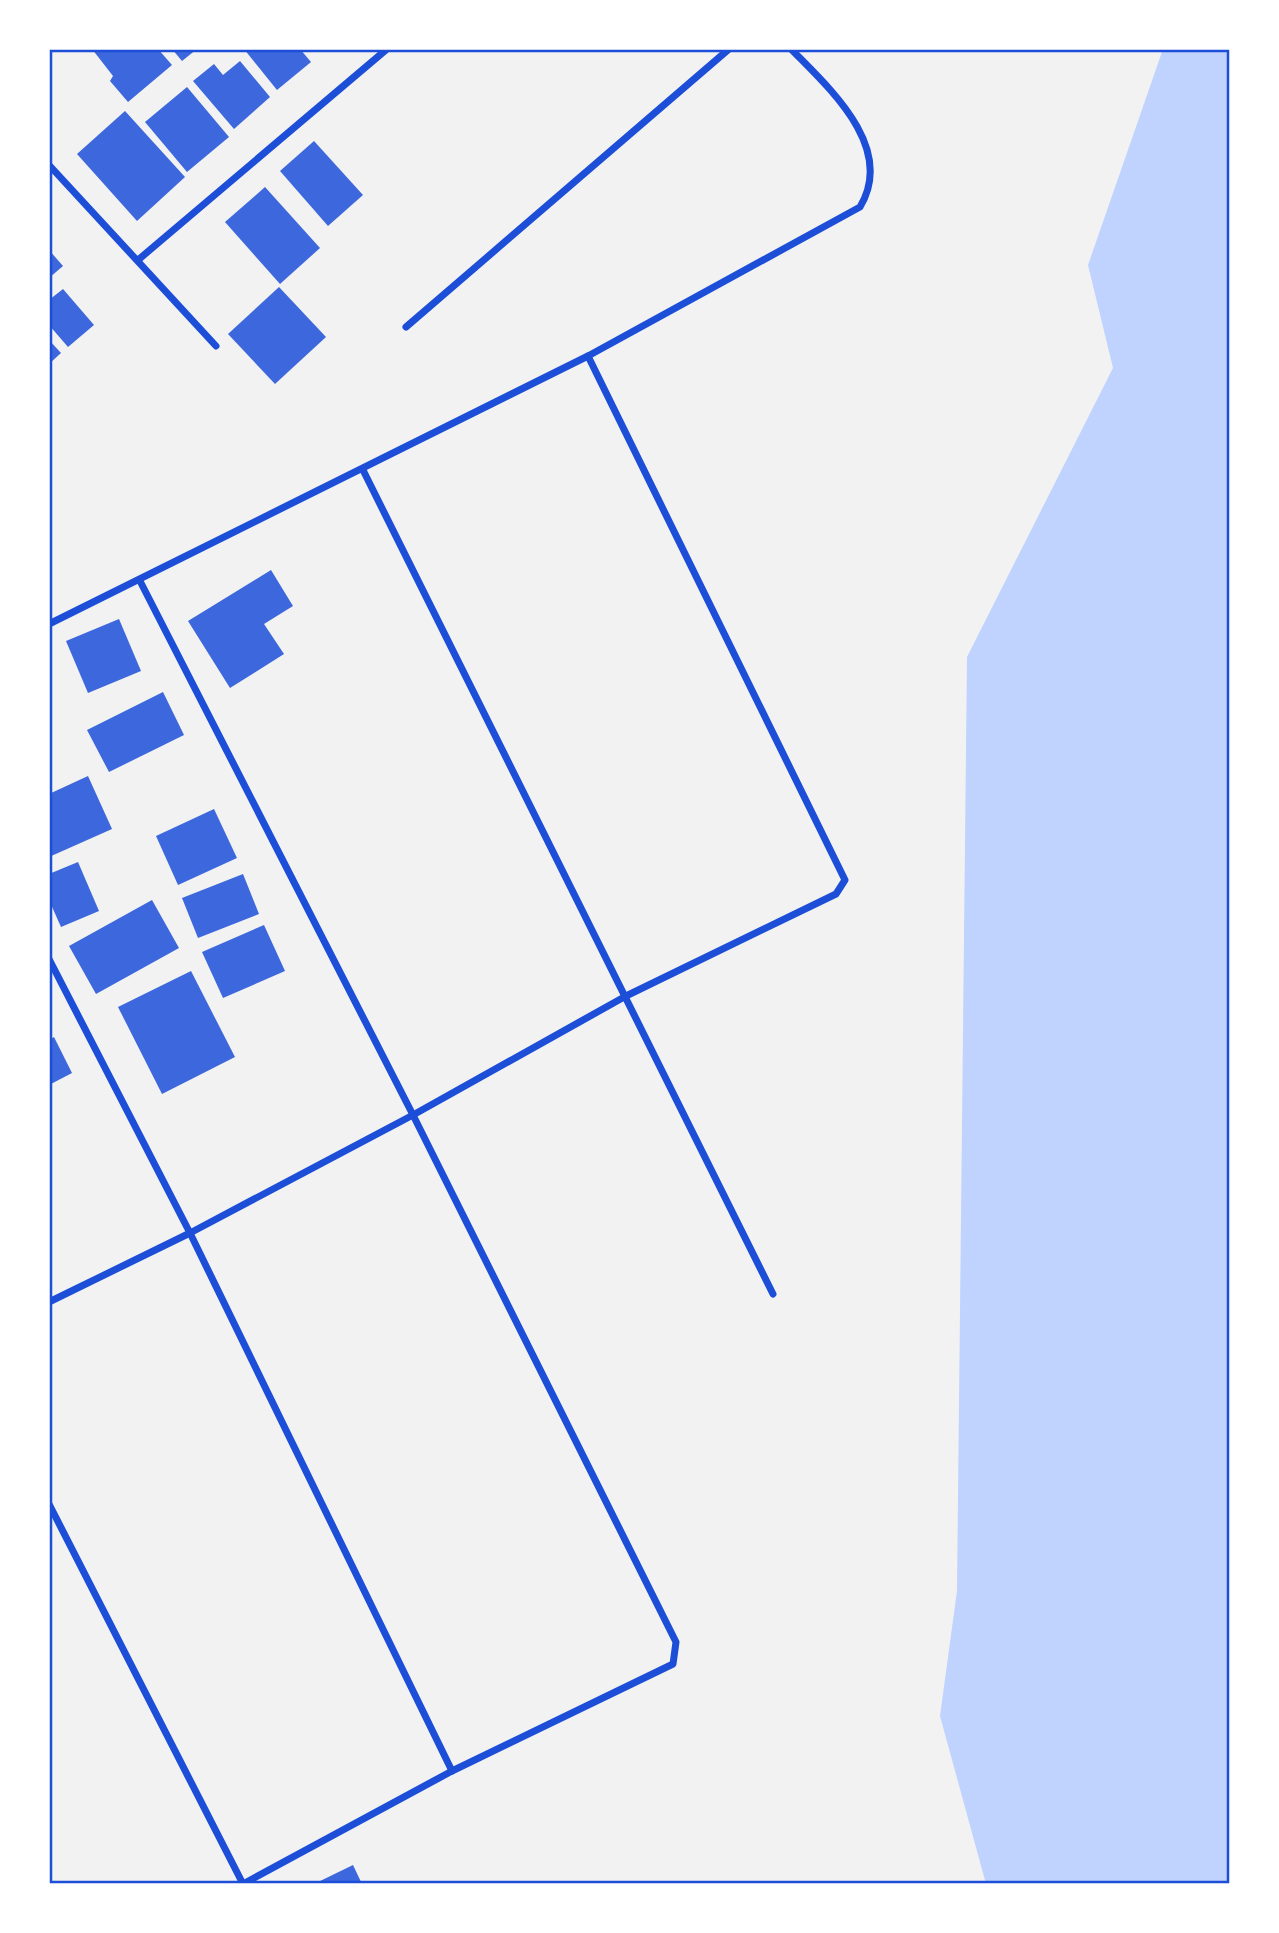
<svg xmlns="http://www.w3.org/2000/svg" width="1279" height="1933" font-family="'Golos Text',sans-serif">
  <rect width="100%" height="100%" fill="#f2f2f2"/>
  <!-- water -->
  <polygon fill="#bfd3fe" points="1163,49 1230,49 1230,1884 986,1884 940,1716 957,1591 967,657 1113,368 1088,265"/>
  <!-- building -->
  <g fill="#3d67dc">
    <polygon points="92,49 158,49 172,65 128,102 110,81 113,76"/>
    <polygon points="172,49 197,49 182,61"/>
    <polygon points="244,49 300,49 311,62 277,90"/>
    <polygon points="240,61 270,97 234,129 193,81 214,64 223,75"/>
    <polygon points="187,87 229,137 187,172 145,122"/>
    <polygon points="125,111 185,177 137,221 77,154"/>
    <polygon points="314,141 363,195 328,226 280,171"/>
    <polygon points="265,187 320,248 280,284 225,222"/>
    <polygon points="49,250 63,266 49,278"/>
    <polygon points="279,287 326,337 275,384 228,334"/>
    <polygon points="63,289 94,325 68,347 49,325 49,300"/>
    <polygon points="49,340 61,353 49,364"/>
    <polygon points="271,570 293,606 264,624 284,654 230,688 188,621"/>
    <polygon points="119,619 141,671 88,693 66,641"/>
    <polygon points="163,692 184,735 109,772 87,730"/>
    <polygon points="88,776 112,829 49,857 49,794"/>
    <polygon points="214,809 237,858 178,885 156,836"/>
    <polygon points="78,862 99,911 61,927 49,900 49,874"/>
    <polygon points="243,874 259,914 198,938 182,898"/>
    <polygon points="152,900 179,948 96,994 69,946"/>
    <polygon points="264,925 285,971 223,998 202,952"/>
    <polygon points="191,971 235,1057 162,1094 118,1007"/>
    <polygon points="54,1037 72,1073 49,1085 49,1040"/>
    <polygon points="353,1865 362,1884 314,1884"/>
  </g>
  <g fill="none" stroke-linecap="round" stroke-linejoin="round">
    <!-- minor -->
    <g stroke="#1d4ed8" stroke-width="7">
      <polyline points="49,165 216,346"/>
      <polyline points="138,260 387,49"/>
      <polyline points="406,327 729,49"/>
      <polyline points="363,470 773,1294"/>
      <polyline points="140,581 413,1115 676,1642 673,1664 452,1771 243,1884"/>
      <path d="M49,624L588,356L860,207C896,147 829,88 791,49"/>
      <polyline points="49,959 190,1233 452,1771"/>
      <polyline points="49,1302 190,1233 413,1115 626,996 836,894 845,880 588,356"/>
      <polyline points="49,1504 243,1884"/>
    </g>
  </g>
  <!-- border -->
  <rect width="1279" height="1933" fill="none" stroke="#ffffff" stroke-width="102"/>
  <rect x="51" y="51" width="1177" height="1831" fill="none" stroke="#1d4ed8" stroke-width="2.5"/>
</svg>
